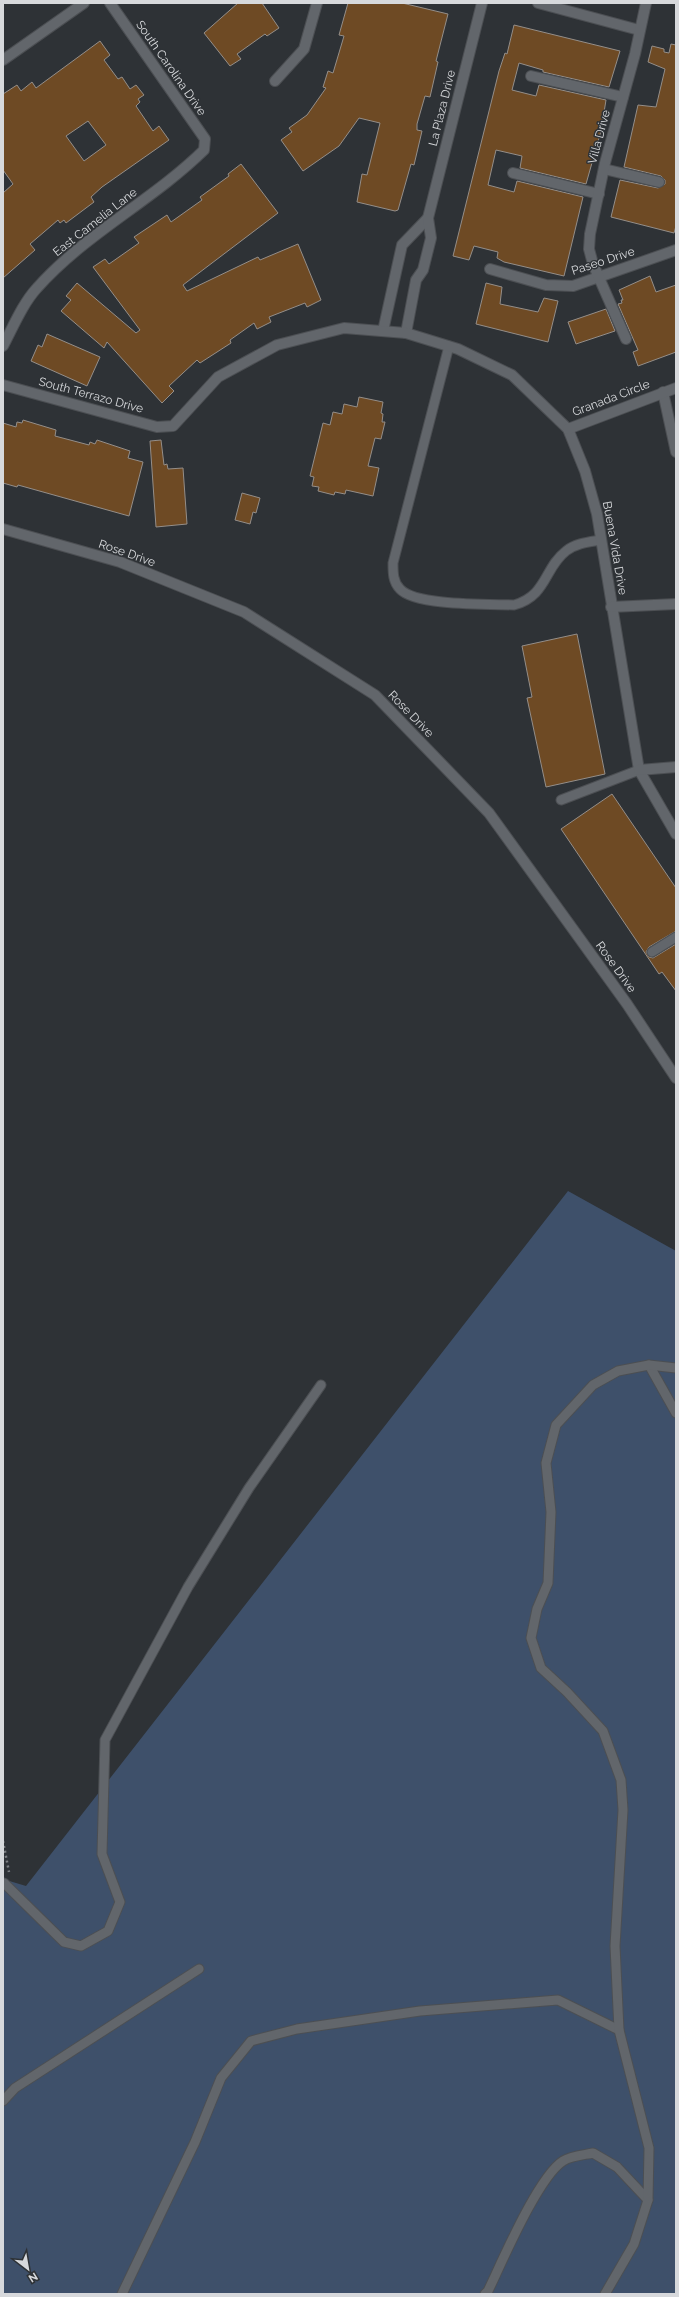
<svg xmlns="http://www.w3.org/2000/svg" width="679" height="2297" font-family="Raleway,sans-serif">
  <rect width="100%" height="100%" fill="#2e3236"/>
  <!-- green -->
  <polygon fill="#3e506a" points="568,1191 676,1251 676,2294 3,2294 3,1876 6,1880 26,1886"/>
  <!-- building -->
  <g fill="#6e4a24" stroke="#948e89" fill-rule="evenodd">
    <polygon points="238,3 262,3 279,28 267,36 265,34 237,54 241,59 230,66 204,33"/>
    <polygon points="348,3 402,3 448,14 436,61 438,62 430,97 425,96 417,124 417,130 422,131 414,165 411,164 398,210 395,211 357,202 362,174 367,175 380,123 359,118 339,146 303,171 281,140 292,132 289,128 307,115 326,88 323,87 328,71 333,73 344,36 339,35"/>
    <polygon points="514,25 620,51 609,87 543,72 543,70 519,63 512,90 536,96 539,85 606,100 601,131 586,184 520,168 522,156 496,150 488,185 514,192 517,181 583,197 564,276 504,262 497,258 498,252 474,246 469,260 453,256 499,71 505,53 507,54"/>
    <path d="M100,41L110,55L104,60L118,79L122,77L130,89L136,85L144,95L138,99L140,102L136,106L153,131L159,126L169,140L102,187L91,197L94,202L66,223L64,220L60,223L58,220L30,244L35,250L3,278V193L13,184L3,170V94L17,85L21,91L32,82L36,88ZM88,121L106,145L84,161L66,136Z"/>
    <polygon points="671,44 676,45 676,226 674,233 611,217 620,180 658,188 665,184 665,180 661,176 624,167 638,105 656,107 665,69 648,62 652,46 664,49 664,52 669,53"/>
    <polygon points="241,164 278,213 183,285 187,291 258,257 260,260 298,244 321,300 307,307 305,303 269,317 271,322 257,329 254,323 230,340 231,343 200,363 197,360 169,386 174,391 162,403 107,342 104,348 61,311 71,300 66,296 77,283 136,333 140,330 93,267 105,259 109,264 139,243 134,237 167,215 171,222 202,200 200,197 229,176 228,174"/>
    <polygon points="650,276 656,292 676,285 676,352 638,366 633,352 638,350 618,304 622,303 621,300 623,300 619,290"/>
    <polygon points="486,283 502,287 500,304 538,312 544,298 558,301 548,342 476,324"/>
    <polygon points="606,309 615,331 576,344 568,322"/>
    <polygon points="47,334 100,357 87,386 31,361 38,345 42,347"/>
    <polygon points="359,397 383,402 381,413 383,414 382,422 385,422 381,439 375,438 368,466 379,468 373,496 346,490 345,494 335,492 334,495 318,491 319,487 312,486 314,477 310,476 323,423 330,425 333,412 342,414 344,404 357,407"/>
    <polygon points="23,420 56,430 55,436 89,445 90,442 95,444 97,440 130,451 128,458 143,462 129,516 18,485 17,487 3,483 3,423 16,427 17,422 22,423"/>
    <polygon points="161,440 164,465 167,464 168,469 183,468 187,524 156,527 150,441"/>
    <polygon points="242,493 260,498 256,513 253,512 250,524 235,520"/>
    <polygon points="577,634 605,774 546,787 527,698 532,697 522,646"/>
    <polygon points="612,794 676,888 676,931 649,947 646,952 649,957 653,958 676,944 676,991 662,972 659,974 561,829"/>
  </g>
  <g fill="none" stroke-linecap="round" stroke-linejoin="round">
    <!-- service casing -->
    <g stroke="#4c4f53" stroke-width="11">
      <g id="service">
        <path d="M449,346L393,563C393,573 393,582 400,589C415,606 490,604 514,605C547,596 544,568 566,551C576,543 589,542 601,540"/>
        <polyline points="561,800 639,770"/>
        <polyline points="652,952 676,937"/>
        <polyline points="649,1365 676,1413"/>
        <polyline points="4,1883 64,1942 81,1946 108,1931 120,1902 102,1854 105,1740 188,1587 249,1488 321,1385"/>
        <polyline points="3,2101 15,2088 199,1969"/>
        <polyline points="122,2294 195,2142 221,2078 251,2041 297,2029 420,2011 558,2000 619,2030"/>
        <path d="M485,2294L488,2291C502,2262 538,2177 563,2161C571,2156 584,2155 593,2153L617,2167L648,2200"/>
        <polyline points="605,2294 634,2244 648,2200 649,2148 619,2030 615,1946 623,1810 621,1780 603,1731 567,1692 541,1668 531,1638 537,1609 548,1583 551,1512 546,1463 556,1425 593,1385 618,1371 649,1365 676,1368"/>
      </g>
    </g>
    <!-- minor casing -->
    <g stroke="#4c4f53" stroke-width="12">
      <g id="minor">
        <polyline points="538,3 639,30"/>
        <polyline points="3,60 84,3"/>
        <polyline points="531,76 623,97"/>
        <polyline points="275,81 304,49 317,3"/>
        <polyline points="604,169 659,182"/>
        <polyline points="513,173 599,194"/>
        <polyline points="490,269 546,285 573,286 676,250"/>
        <polyline points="383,331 402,245 428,218"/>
        <polyline points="406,333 416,280 423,270 431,238 428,218 482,3"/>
        <polyline points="626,339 593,264 589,249 590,234 605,163 635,54 646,3"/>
        <path d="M3,346C13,327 23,303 37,288C86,233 152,201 204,150L205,139L110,3"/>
        <polyline points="3,385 157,427 173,426 218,377 277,345 344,328 406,333 458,349 512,375 568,429 585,471 597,514 639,770 676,834"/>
        <polyline points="663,392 676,452"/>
        <polyline points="568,429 676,388"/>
        <polyline points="611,607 676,604"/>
        <polyline points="639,770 676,767"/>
      </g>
    </g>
    <!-- tertiary casing -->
    <g stroke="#4c4f53" stroke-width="12">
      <polyline id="tertiary" points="3,529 120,562 244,612 375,695 489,813 627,1004 676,1078"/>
    </g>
    <!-- path -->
    <polyline stroke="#7c7f83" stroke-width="2.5" stroke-dasharray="2 3" stroke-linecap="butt" points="3,1841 9,1872"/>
    <!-- service -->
    <use href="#service" stroke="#62666b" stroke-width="9"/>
    <!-- minor -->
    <use href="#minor" stroke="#62666b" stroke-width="10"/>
    <!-- tertiary -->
    <use href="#tertiary" stroke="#62666b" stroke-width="10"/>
  </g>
  <g text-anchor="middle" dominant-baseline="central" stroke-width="3" stroke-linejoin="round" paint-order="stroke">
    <!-- street labels -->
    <g font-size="12" fill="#d7d9dc" stroke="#2e3236">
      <text transform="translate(171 68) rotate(55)">South Carolina Drive</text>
      <text transform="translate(442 108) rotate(-76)">La Plaza Drive</text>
      <text transform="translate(599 137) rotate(-75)">Villa Drive</text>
      <text transform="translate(95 222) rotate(-38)">East Camelia Lane</text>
      <text transform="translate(603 261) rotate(-18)">Paseo Drive</text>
      <text transform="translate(91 395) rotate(15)">South Terrazo Drive</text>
      <text transform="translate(611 398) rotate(-21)">Granada Circle</text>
      <text transform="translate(615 548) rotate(80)">Buena Vida Drive</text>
      <text transform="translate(127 553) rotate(19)">Rose Drive</text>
      <text transform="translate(411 714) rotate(46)">Rose Drive</text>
      <text transform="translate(616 967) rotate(54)">Rose Drive</text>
    </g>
  </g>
  <!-- border -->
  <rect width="679" height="2297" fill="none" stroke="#d7d9dc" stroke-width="8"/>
  <!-- north arrow -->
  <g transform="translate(28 2269) rotate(149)" stroke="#2e3236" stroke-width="3" paint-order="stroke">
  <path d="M0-3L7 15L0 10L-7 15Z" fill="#d7d9dc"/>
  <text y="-6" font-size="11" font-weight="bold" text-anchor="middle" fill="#d7d9dc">N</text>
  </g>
</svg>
